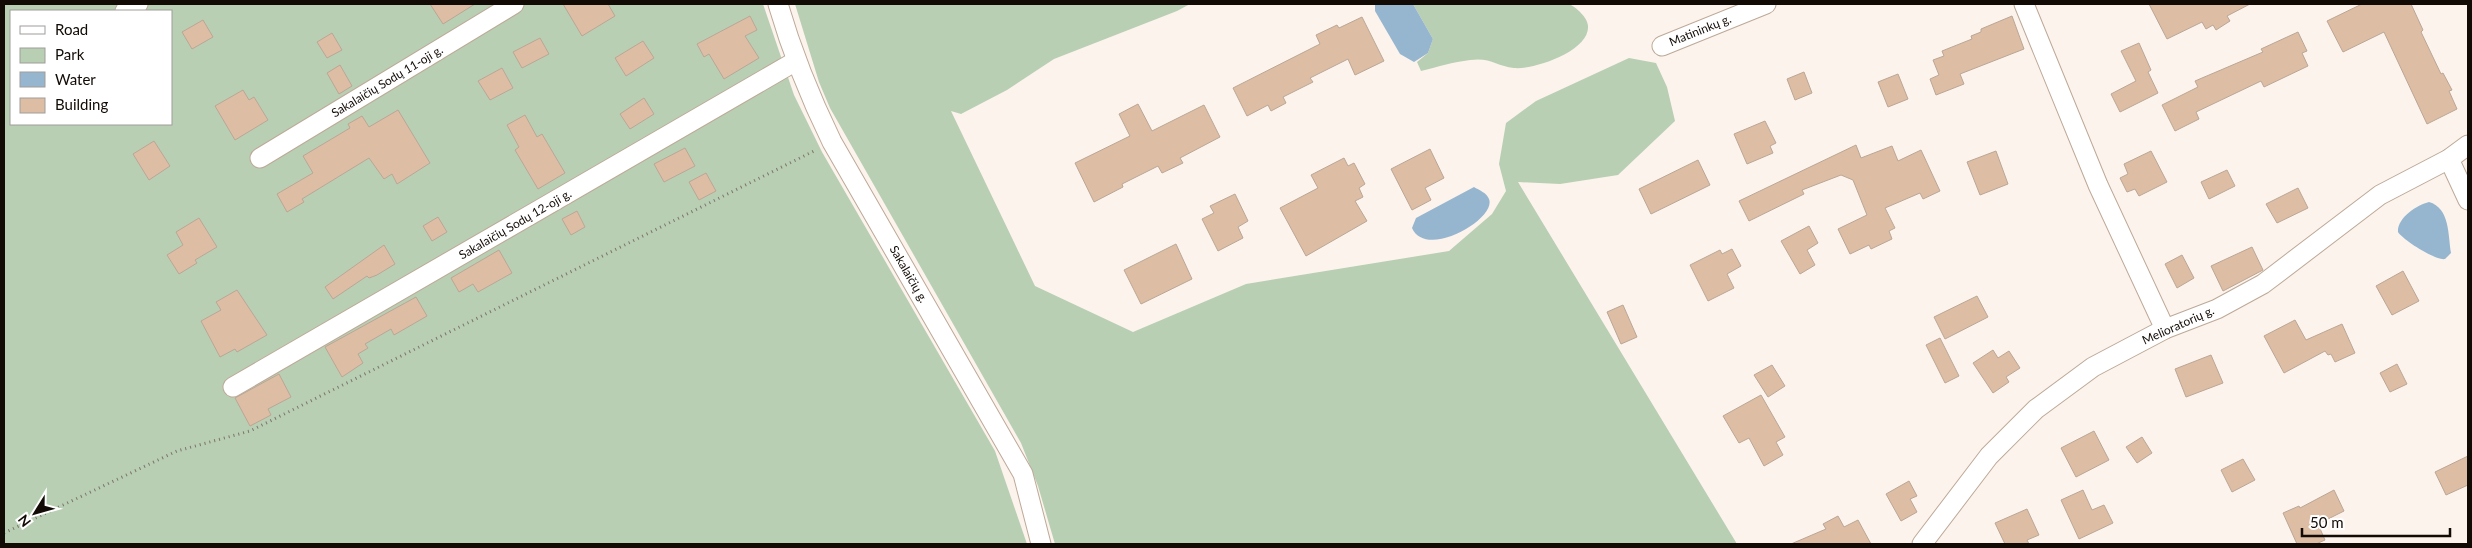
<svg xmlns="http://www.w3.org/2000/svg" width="2472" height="548" font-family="Lato,sans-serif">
  <rect width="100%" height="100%" fill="#fcf3ec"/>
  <!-- green -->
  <g fill="#b8cfb3" fill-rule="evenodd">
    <path d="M4,4H763L794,95L822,152L995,451L1027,544H4ZM11,11H171V124H11Z"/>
    <polygon points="795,4 1190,4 1177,11 1054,59 1007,90 961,114 951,111 1035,286 1133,332 1246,284 1449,251 1492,214 1506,191 1499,164 1506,123 1536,101 1629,58 1656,63 1667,87 1675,121 1618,175 1560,184 1518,182 1737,544 1055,544 1038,486 1021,443 830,108 819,82"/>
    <path d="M1413,4H1569C1576,7 1588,18 1588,26C1590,51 1534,70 1514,68C1497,66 1490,57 1470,60C1453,62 1437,67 1421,71L1417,62L1428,53L1433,39Z"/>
  </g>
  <!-- water -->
  <g fill="#96b6cf">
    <polygon points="1375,4 1413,4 1433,39 1428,53 1414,62 1400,54 1375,11"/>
    <path d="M1474,187C1479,190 1487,193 1489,199C1497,219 1426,260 1412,228L1416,218Z"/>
    <path d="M2429,202C2450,208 2448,235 2451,253L2445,259C2436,261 2403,240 2398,232C2397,218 2417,205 2429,202Z"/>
  </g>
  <!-- building -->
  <g fill="#ddbea4" stroke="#bba696">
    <polygon points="430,4 475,4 443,24"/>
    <polygon points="563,4 608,4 615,16 582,36"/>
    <polygon points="2149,4 2250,4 2227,16 2230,21 2216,30 2213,25 2206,29 2202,22 2167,39"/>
    <polygon points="2362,4 2411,4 2423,30 2421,32 2441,74 2443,73 2452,90 2449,91 2457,109 2427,124 2384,32 2343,52 2327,21"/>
    <polygon points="750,16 757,30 745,36 759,58 724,79 709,54 704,57 697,44"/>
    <polygon points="2012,16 2024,49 1960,74 1964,84 1936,95 1930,79 1939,75 1933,60 1944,56 1942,51 1972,39 1971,36 1981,32 1981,29"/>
    <polygon points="1362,17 1384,61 1355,75 1348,59 1310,78 1313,82 1283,97 1286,103 1271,111 1268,105 1247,116 1233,88 1320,44 1316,35 1337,25 1339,28"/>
    <polygon points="203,20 213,37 192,49 182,32"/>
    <polygon points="2298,32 2307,51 2302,53 2308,66 2264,87 2261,81 2196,112 2199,119 2175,131 2162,105 2198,87 2195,81 2263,52 2261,49"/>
    <polygon points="332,33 342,50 327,58 317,42"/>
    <polygon points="540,38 549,54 522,68 513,52"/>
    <polygon points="643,41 654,58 626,76 615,58"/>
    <polygon points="2139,43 2151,70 2148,72 2158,93 2120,112 2111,94 2136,81 2121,51"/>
    <polygon points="340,65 352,86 339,94 327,73"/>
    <polygon points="502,68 513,88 490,100 478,81"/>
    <polygon points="1804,72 1812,93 1795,100 1787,79"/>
    <polygon points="1898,74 1908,99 1888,107 1878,82"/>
    <polygon points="243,90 249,100 254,97 268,120 235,140 215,106"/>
    <polygon points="644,98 654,114 630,129 620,114"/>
    <polygon points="1138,104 1152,131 1204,105 1220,137 1180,158 1183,163 1162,173 1158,166 1122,184 1123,187 1094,202 1075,163 1130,136 1119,114"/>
    <polygon points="398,110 430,163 397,184 392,174 384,179 369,158 302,199 304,202 287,212 277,194 313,173 303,156 350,128 348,124 362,116 369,127"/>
    <polygon points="525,115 537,137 542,134 565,173 538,189 515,150 519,147 507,125"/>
    <polygon points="1765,121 1776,143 1770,146 1773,153 1747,164 1734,134"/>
    <polygon points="154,141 170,166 149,180 133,154"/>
    <polygon points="1856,145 1861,158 1892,146 1898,161 1921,150 1940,191 1923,199 1920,193 1885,208 1895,228 1889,231 1892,239 1871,249 1869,245 1850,254 1838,229 1867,215 1853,180 1841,175 1802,190 1804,194 1749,221 1739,201"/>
    <polygon points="685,148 695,166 664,182 654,164"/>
    <polygon points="1430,149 1444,178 1425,188 1431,200 1412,210 1391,169"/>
    <polygon points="1996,151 2008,184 1980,195 1967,162"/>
    <polygon points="2151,151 2167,182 2139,196 2135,189 2127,192 2120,178 2128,174 2124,164"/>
    <polygon points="1344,158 1348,166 1354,163 1365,184 1359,188 1363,197 1355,201 1367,221 1306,256 1280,208 1318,188 1311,175"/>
    <polygon points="1698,160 1710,185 1651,214 1639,189"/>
    <polygon points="2227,170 2235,186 2209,199 2201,182"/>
    <polygon points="706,173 716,191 699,200 689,182"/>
    <polygon points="2298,188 2308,208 2277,223 2266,204"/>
    <polygon points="1235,194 1248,221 1238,227 1243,238 1218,251 1202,219 1214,213 1210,206"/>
    <polygon points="577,211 585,227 571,235 562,219"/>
    <polygon points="438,217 447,232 432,241 423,226"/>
    <polygon points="199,218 217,247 195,260 197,263 179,274 167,255 183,245 176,232"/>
    <polygon points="1809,226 1818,243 1807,250 1815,265 1800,274 1781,241"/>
    <polygon points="1176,244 1192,279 1141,304 1124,270"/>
    <polygon points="384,245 395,264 377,275 369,278 367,276 333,299 325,287"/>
    <polygon points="2252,247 2263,270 2223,291 2211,266"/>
    <polygon points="1732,249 1741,266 1727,274 1734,288 1708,301 1690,265 1720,250 1722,254"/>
    <polygon points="499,250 512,273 478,292 473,284 459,292 451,278"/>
    <polygon points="2182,255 2194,278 2177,288 2165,264"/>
    <polygon points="2403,271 2419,301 2392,315 2376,286"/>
    <polygon points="237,290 267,335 237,352 235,349 220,357 201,321 221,310 216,302"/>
    <polygon points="1977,296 1988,317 1945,339 1934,317"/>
    <polygon points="416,297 427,316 394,335 391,329 365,344 368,348 358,354 363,363 342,377 325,347"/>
    <polygon points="1623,305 1637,337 1621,344 1607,312"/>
    <polygon points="2295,320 2306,340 2342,324 2355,353 2335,362 2331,354 2328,355 2325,351 2284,373 2264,336"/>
    <polygon points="1940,338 1959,376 1945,383 1926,345"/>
    <polygon points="1993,350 1998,358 2009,351 2020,368 2006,377 2009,382 1993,393 1973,363"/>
    <polygon points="2211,355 2223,383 2186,397 2175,369"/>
    <polygon points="2397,364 2407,384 2390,392 2380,373"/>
    <polygon points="1772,365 1785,386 1768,397 1754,375"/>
    <polygon points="279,374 291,397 268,409 271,415 250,426 235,398"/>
    <polygon points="1761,395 1785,437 1776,442 1783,455 1764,466 1749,438 1739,443 1723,416"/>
    <polygon points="2094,431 2109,460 2076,477 2061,448"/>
    <polygon points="2142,437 2152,453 2137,463 2126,447"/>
    <polygon points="2468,456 2468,485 2446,495 2435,472"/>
    <polygon points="2243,459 2255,480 2232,492 2221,470"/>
    <polygon points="1909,481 1917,496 1910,499 1917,512 1901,521 1886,494"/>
    <polygon points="2083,490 2092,510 2104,505 2113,523 2079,539 2061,500"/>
    <polygon points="2334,490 2344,511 2318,524 2325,540 2316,544 2297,544 2283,513 2299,506 2300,508"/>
    <polygon points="2027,509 2039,535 2027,540 2029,544 2005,544 1995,523"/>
    <polygon points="1838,516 1844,527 1858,520 1871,544 1791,544 1826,529 1823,524"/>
  </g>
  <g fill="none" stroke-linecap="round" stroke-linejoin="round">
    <!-- minor casing -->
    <g stroke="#bda998" stroke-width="21">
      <g id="minor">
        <path d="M778,4C792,52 810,97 832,142L1023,474L1041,544"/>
        <polyline points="2024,4 2098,185 2165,329"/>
        <polyline points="125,11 138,4"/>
        <polyline points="1662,46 1766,4"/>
        <polyline points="260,158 514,4"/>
        <polyline points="2449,159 2468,200"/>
        <polyline points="233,387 796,61"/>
        <polyline points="1922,544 1989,456 2036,409 2093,367 2165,329 2217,309 2263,284 2380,195 2449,159 2468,145"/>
      </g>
    </g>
    <!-- path -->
    <polyline stroke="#7c746e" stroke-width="3" stroke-dasharray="1 4" stroke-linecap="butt" points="4,533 177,451 250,431 816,150"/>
    <!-- minor -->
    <use href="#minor" stroke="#fff" stroke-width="19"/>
  </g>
  <g text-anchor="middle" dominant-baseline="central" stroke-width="5" stroke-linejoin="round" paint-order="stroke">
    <!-- street labels -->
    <g font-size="12" fill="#110a05" stroke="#fff">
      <text transform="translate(1700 30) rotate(-22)">Matininkų g.</text>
      <text transform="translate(387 81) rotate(-31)">Sakalaičių Sodų 11-oji g.</text>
      <text transform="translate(515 224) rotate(-30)">Sakalaičių Sodų 12-oji g.</text>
      <text transform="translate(909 274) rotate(60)">Sakalaičių g.</text>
      <text transform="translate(2178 325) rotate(-24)">Melioratorių g.</text>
    </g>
  </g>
  <!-- border -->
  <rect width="2472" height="548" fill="none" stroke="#110a05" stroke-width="10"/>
  <!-- legend -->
  <rect x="10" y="10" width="162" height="115" fill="#ffffff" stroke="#a09d9b"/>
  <rect x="20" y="26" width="25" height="8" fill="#ffffff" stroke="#a09d9b"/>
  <text x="55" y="35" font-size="15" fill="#110a05">Road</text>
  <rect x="20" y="48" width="25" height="15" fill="#b8cfb3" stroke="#a09d9b"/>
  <text x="55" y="60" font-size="15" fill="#110a05">Park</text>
  <rect x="20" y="72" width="25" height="15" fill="#96b6cf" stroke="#a09d9b"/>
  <text x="55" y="85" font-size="15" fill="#110a05">Water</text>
  <rect x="20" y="98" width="25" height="15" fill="#ddbea4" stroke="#a09d9b"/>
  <text x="55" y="110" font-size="15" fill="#110a05">Building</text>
  <!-- north arrow -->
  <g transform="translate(35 513) rotate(233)" stroke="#ffffff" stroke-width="4" paint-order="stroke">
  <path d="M0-4L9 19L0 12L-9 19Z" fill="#110a05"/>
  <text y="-8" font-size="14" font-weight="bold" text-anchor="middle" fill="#110a05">N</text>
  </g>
  <!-- scale -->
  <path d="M2302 528v8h148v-8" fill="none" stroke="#110a05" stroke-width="2.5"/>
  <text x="2310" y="528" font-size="15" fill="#110a05" stroke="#ffffff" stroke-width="4" paint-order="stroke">50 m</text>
</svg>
